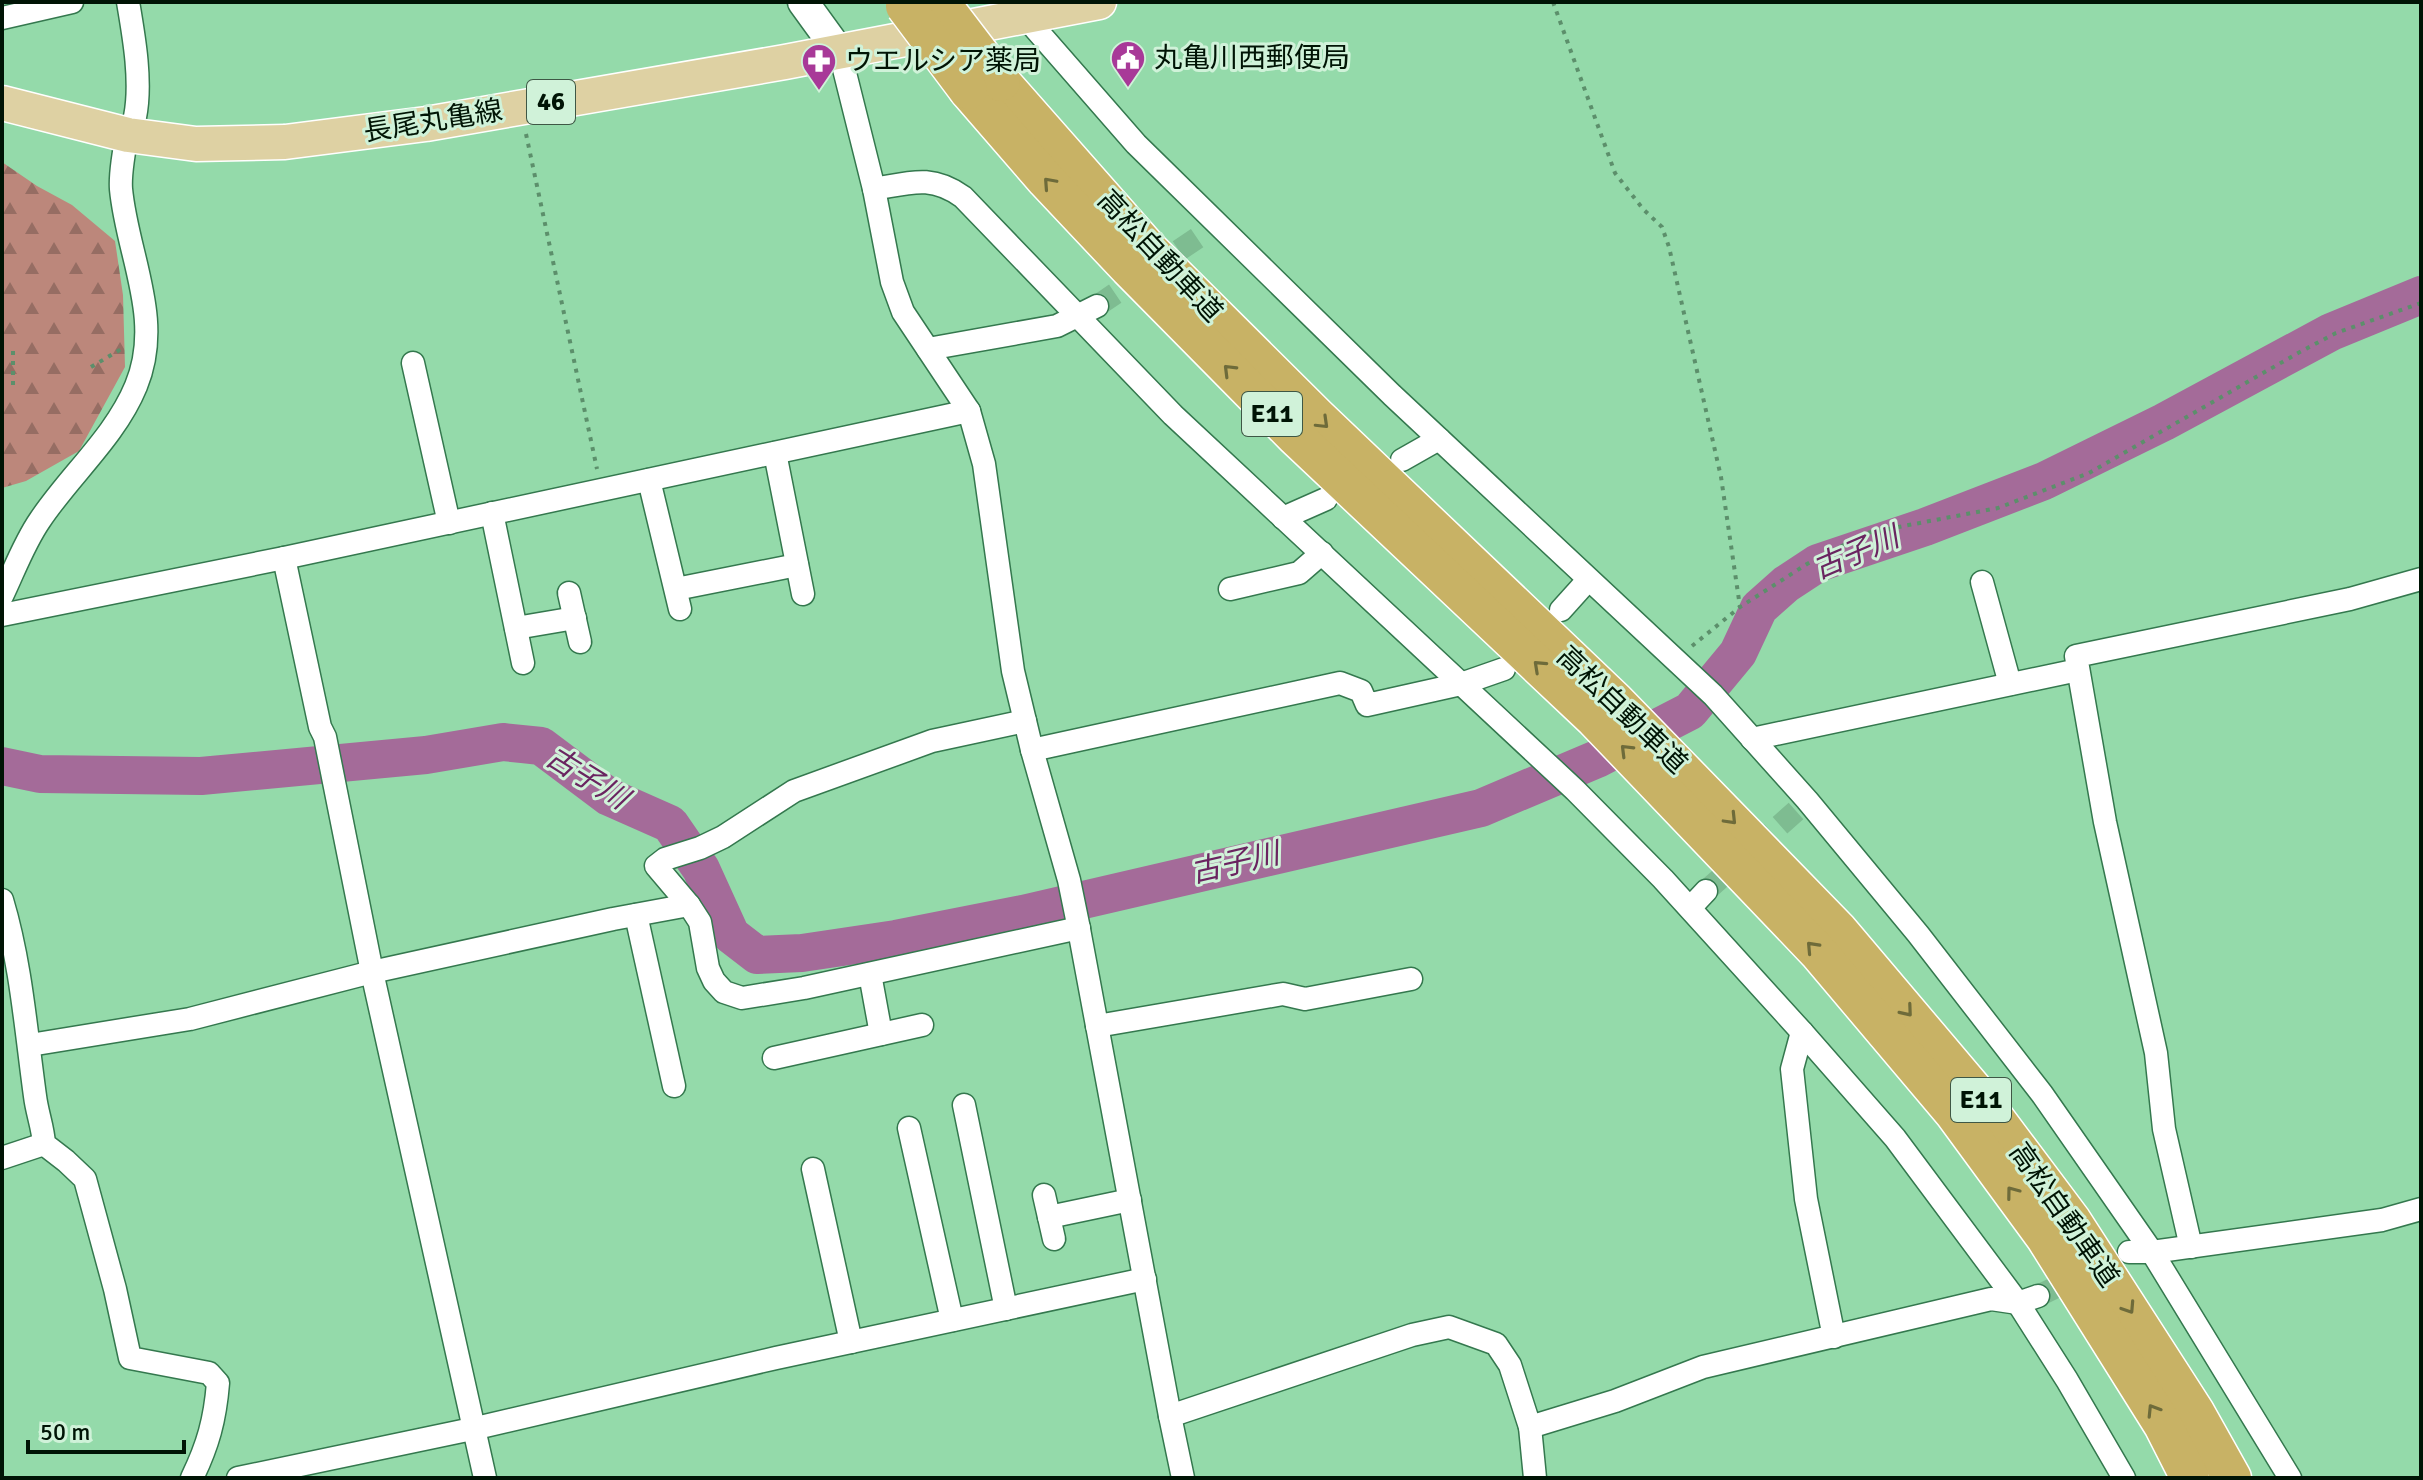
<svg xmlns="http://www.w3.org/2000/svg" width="2423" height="1480" font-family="Signika,'Noto Sans JP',sans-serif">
  <defs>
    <pattern id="forest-firs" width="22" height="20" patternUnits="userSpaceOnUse" patternTransform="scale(2)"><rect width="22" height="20" fill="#bc877b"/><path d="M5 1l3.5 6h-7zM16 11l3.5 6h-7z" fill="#966d63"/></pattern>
  </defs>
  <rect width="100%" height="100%" fill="#94daaa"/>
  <!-- forest -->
  <polygon fill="url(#forest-firs)" points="2,162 37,186 72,205 115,241 123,295 125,367 79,451 26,481 2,488"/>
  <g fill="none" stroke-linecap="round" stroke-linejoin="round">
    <!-- river -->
    <polyline stroke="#a46b99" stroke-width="38" points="2,766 40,774 201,776 426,755 503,742 541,746 609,797 670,824 701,869 731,935 757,955 802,953 896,939 1023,914 1481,808 1597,759 1690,711 1738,653 1759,608 1786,584 1818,563 1925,527 2044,481 2164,422 2331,332 2421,295"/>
    <!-- street-tunnel -->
    <g stroke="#7ebc91" stroke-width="22" stroke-dasharray="22 11" stroke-linecap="butt">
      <polyline points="1097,306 1206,232"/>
      <polyline points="1706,891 1796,811"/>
      <polyline points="2038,1296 2129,1252"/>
    </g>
    <!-- street casing -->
    <g stroke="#34784e" stroke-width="25">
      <g id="street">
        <polyline points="1019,10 1136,144 1392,395 1713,695 1807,800 1918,934 2042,1094 2152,1252 2290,1478"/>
        <polyline points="2,18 72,2"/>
        <polyline points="840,53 874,189 892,282 903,312 969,411 984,464 1013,671 1032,750 1069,880 1078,924 1170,1416 1183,1478"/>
        <path d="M874,189C910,183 931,174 963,197L1173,415L1575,790L1663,879L1802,1032L1895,1138L2018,1303L2067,1380L2124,1478"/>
        <polyline points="928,349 1057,326 1097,306"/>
        <polyline points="413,363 449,523"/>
        <polyline points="775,453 803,594"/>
        <polyline points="1402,460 1439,439"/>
        <polyline points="649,480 680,609"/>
        <polyline points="492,513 523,663"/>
        <polyline points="1283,518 1326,499"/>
        <polyline points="284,558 320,727 325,737 372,972 485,1478"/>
        <polyline points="1982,582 2010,684"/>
        <polyline points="676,589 797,565"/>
        <polyline points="1230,589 1299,573 1322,553"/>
        <polyline points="569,593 580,642"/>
        <path d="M2,596C14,571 24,543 40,520C70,475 115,437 136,386C164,319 127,255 121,189C120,176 124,147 128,134C129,128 133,123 135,117C142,82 134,37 128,2"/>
        <polyline points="1561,610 1588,580"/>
        <polyline points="2,615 284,558 969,411"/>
        <polyline points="516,628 575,618"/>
        <polyline points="1752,739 2078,670"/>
        <polyline points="1032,750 1340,683 1361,691 1367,705 1461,684 1504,669"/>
        <path d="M2,900C21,963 26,1031 35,1096C37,1113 43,1127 44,1144L66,1161L85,1179L115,1289L130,1358L209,1373L218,1383C215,1420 208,1445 192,1478"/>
        <polyline points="689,905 700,922 708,968 714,981 724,992 742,998 804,988 1079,928"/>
        <polyline points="1690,908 1706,891"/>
        <polyline points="636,915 674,1086"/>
        <polyline points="870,974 881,1034"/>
        <polyline points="1097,1026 1283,994 1305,999 1411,979"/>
        <polyline points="1802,1032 1792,1069 1806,1199 1834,1337"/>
        <polyline points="30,1045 190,1019 372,972 613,919 689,905 656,866 665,859 700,848 723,837 794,791 932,741 1025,721"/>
        <polyline points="774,1058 922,1025"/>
        <polyline points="964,1105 1006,1309"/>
        <polyline points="909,1128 952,1320"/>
        <polyline points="2,1158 44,1144"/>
        <polyline points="813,1169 851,1342"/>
        <polyline points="1044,1195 1054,1239"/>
        <polyline points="1049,1217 1130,1200"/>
        <polyline points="2191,1247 2164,1129 2156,1053 2105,822 2076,656 2350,599 2421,579"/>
        <polyline points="2129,1252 2152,1252 2382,1220 2421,1209"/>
        <polyline points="1170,1416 1412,1335 1449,1327 1496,1344 1510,1365 1530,1427 1535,1478"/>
        <polyline points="1530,1427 1615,1401 1703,1367 1991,1299 2018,1303 2038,1296"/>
        <polyline points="238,1478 472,1429 776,1358 1145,1279"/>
      </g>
    </g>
    <!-- secondary casing -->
    <g stroke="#34784e" stroke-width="33">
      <polyline id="secondary" points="803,2 840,53"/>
    </g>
    <!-- primary casing -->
    <g stroke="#fff" stroke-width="37">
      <polyline id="primary" points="2,103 128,135 196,144 285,142 426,124 785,62 1099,2"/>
    </g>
    <!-- highway casing -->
    <g stroke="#fff" stroke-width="41">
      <g id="highway">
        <polyline points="1001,82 1150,251 1317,417 1615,701 1838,930 1976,1093 2072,1221 2195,1412 2232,1478"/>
        <polyline points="968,90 1046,180 1129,268 1295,436 1595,719 1818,952 1954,1113 2045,1237 2163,1425 2190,1478"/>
      </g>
    </g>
    <!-- path -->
    <g stroke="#5c8f6b" stroke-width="4" stroke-dasharray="4 6" stroke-linecap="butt">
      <polyline points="1553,2 1615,173 1643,209 1662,227 1669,247 1721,477 1740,607"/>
      <polyline points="526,134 597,469"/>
      <polyline points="91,367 123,348"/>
      <polyline points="13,385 13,346"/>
      <polyline points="1692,646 1740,607 1807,564 1867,533 1998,508 2089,473 2298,353 2336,333 2421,303"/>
    </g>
    <!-- street -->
    <use href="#street" stroke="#fff" stroke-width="22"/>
    <!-- secondary -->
    <use href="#secondary" stroke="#fff" stroke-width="30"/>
    <!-- primary -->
    <use href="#primary" stroke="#ded1a3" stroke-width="34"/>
    <!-- highway -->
    <use href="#highway" stroke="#c8b265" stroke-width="38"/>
    <!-- highway-bridge casing -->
    <g stroke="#fff" stroke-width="41" stroke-linecap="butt">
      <g id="highway-bridge">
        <polyline points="940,2 1001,82"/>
        <polyline points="905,6 968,90"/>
      </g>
    </g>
    <!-- highway-bridge -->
    <use href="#highway-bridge" stroke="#c8b265" stroke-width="38"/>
  </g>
  <!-- one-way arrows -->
  <defs><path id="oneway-chevron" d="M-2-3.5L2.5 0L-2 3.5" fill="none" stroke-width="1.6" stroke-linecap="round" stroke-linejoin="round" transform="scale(2)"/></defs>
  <g stroke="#6e6b3a">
    <use href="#oneway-chevron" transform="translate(1049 183) rotate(-132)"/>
    <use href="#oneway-chevron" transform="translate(1229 370) rotate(-135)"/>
    <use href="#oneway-chevron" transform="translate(1323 423) rotate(44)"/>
    <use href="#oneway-chevron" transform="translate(1539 666) rotate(-137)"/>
    <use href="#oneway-chevron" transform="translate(1626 750) rotate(-135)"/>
    <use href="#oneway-chevron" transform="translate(1731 819) rotate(46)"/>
    <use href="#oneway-chevron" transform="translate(1812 947) rotate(-133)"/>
    <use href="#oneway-chevron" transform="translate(1907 1011) rotate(50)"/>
    <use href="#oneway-chevron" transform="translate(2012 1192) rotate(-127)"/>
    <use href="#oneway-chevron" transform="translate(2129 1308) rotate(57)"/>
    <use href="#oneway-chevron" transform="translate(2153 1410) rotate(-122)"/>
  </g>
  <!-- icons -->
  <defs>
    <g id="civic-pin" transform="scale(1.8)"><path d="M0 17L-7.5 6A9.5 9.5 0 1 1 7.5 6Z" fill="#a83998" stroke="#d0f2d9"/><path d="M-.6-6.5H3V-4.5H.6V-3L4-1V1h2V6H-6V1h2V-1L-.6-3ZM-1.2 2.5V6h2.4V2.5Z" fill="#fff"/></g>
    <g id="pharmacy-pin" transform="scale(1.8)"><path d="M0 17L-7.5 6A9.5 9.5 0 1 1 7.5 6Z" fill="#a83998" stroke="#d0f2d9"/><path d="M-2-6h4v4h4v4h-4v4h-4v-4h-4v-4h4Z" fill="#fff"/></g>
  </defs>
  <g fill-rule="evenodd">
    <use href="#civic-pin" x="1128" y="58"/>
    <use href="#pharmacy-pin" x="819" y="61"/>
  </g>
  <g text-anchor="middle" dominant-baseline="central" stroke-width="6" stroke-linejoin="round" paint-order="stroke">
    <!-- shield labels -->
    <g fill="#d0f2d9" stroke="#3e5745" stroke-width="2">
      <rect x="527" y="80" width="48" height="44" rx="6"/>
      <rect x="1242" y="392" width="60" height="44" rx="6"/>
      <rect x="1951" y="1078" width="60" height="44" rx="6"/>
    </g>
    <g font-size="26" font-weight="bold" fill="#001405">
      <text x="551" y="102">46</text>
      <text x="1272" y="414">E11</text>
      <text x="1981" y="1100">E11</text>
    </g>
    <!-- poi labels -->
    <g font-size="28" fill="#001405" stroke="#d0f2d9" text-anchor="start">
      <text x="1154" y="58">丸亀川西郵便局</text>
      <text x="845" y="61">ウエルシア薬局</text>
    </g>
    <!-- street labels -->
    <g font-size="28" fill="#001405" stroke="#d0f2d9">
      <text transform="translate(433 121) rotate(-9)">長尾丸亀線</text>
      <text transform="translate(1160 256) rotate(47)">高松自動車道</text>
      <text transform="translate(1622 710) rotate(44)">高松自動車道</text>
      <text transform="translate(2064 1215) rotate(55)">高松自動車道</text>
    </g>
    <!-- water labels -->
    <g font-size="30" font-style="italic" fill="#6a2460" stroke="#d0f2d9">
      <text transform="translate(1856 553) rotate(-23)">古子川</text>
      <text transform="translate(587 778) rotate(32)">古子川</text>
      <text transform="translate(1235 863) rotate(-13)">古子川</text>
    </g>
  </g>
  <!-- border -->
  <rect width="2423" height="1480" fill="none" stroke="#001405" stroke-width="8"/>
  <!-- scale -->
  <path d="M28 1440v12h156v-12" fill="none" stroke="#001405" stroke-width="4"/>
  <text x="40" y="1440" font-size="24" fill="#001405" stroke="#d0f2d9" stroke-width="6" paint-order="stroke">50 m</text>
</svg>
